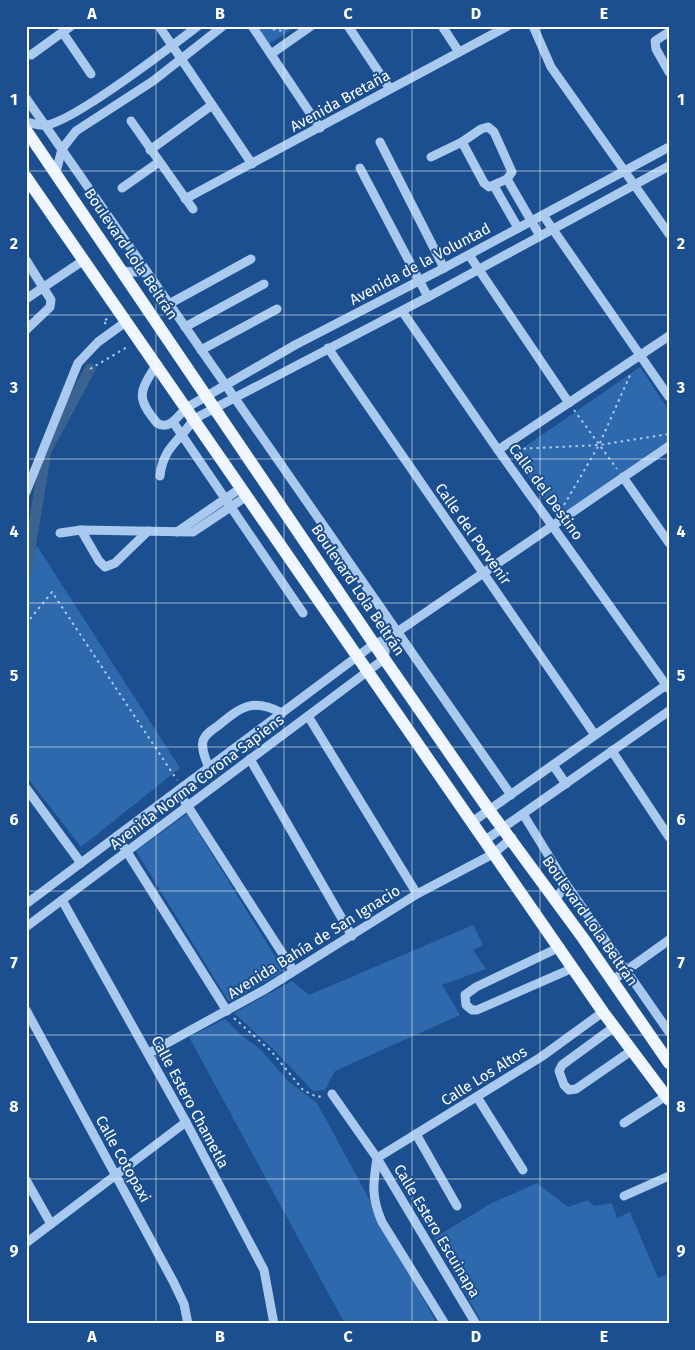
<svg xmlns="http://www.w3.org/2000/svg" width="695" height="1350" font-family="'Fira Sans',sans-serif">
  <rect width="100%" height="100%" fill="#1b4f8f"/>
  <!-- green -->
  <g fill="#2e69ad">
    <polygon points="258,26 297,26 269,44"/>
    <polygon points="640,367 669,411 669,440 557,517 513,455"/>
    <polygon points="37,546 180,768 81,847 26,776 26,570"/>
    <polygon points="187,814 284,971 229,1002 136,851"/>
    <polygon points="473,925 483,945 473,950 486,969 442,985 460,1015 335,1071 325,1090 313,1091 273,1049 234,1013 292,981 309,995"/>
    <polygon points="225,1019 241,1035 260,1049 288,1081 317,1103 437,1324 345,1324 189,1037"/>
    <polygon points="537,1183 568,1207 588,1200 594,1206 612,1203 617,1218 630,1212 658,1278 669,1274 669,1324 483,1324 434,1238 492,1203"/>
  </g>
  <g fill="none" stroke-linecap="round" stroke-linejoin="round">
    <!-- canal -->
    <polyline stroke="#3c6290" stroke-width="11" points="26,573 46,451 90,369"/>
    <!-- path -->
    <g stroke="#a9c9ee" stroke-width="2" stroke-dasharray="2.5 4" stroke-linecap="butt">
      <path d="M267,26C275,31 283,33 290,26"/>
      <polyline points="106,324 103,321 109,318"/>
      <polyline points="90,369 129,346"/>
      <polyline points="574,410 617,469"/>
      <polyline points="517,449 599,445 669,434"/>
      <polyline points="564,505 599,445 631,373"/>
      <polyline points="26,624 52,592 177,780"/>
      <polyline points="234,1018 272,1052 303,1090 317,1097 322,1096"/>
    </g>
    <!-- minor -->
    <g stroke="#a9c9ee" stroke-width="9">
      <polyline points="159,26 252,164"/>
      <polyline points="252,26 320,128"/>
      <polyline points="348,26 390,89"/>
      <polyline points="442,26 459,52"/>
      <polyline points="533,26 551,67 669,234"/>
      <polyline points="669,32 655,41 656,49 669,72"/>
      <polyline points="63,33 91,74"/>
      <polyline points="271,54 311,26"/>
      <polyline points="31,55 71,26"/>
      <polyline points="26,98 511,795"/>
      <polyline points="131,121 193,209"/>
      <path d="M26,122C32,123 39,126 45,125C71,124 173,45 198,26"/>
      <polygon points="488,127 494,132 512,172 507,179 489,187 484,183 462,142 481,129"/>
      <polyline points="380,142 444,268"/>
      <polyline points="150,150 212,105"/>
      <polyline points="431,157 462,142"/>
      <polyline points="360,168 428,297"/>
      <polyline points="56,172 62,149 76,131 153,81 223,26"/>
      <polyline points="507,179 540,236"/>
      <polyline points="494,186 518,228"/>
      <polyline points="122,188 159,162"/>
      <polyline points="185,199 508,26"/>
      <polyline points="543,215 669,397"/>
      <polyline points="469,255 569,403"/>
      <polyline points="26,260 51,300 50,307 26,330"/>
      <polyline points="122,271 147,273"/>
      <polyline points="26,299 84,260"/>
      <polyline points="169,304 251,259"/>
      <polyline points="402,311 498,450 669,689"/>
      <polyline points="185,327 264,284"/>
      <polyline points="328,348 595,735"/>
      <polyline points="201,350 277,309"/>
      <path d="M157,364C140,391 135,397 157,423C169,431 178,416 186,408L295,345L444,268L669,147"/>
      <polyline points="173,422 303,613"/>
      <polyline points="498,450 669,336"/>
      <path d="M160,476C163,447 179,442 194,419L428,297L669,166"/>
      <polyline points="623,477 669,543"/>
      <polyline points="26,492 78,363 98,342 127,321"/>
      <polyline points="81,530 99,561 105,567 115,563 148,531"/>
      <polyline points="177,532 241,488"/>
      <polyline points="60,533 81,530 193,532 247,496"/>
      <polyline points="308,716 417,894"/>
      <polyline points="612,751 669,837"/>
      <polyline points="250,759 352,936"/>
      <polyline points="553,765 566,784"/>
      <path d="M209,768C206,760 201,750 203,741C205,734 213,729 219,725C242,706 253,698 282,713"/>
      <polyline points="26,788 81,863"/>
      <polyline points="178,791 293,970"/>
      <polyline points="523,814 566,884 556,899"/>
      <polyline points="472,822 669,683"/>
      <polyline points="117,836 227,1011"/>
      <polyline points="484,841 669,711"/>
      <polyline points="566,884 669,1032"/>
      <polyline points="62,900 186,1122 264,1270 274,1324"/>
      <polyline points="26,904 374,644 387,639 669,446"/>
      <polyline points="26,927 384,659 387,639"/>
      <polyline points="560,947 476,987 465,995 466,1005 472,1010 477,1010 573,968"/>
      <polyline points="613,980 669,940"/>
      <polyline points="26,1010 173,1281 184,1304 188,1324"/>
      <polyline points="614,1027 562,1065 559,1071 564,1085 569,1090 576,1089 631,1051"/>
      <polyline points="149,1053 264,990 417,894 493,854 512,838"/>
      <polyline points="332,1094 377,1158 476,1324"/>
      <polyline points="477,1097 523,1170"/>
      <polyline points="624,1123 666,1096"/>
      <polyline points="416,1134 457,1206"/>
      <polyline points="377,1158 541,1057 603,1012"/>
      <path d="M377,1158C373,1184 371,1197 382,1222L445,1324"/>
      <polyline points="26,1180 51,1224"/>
      <polyline points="624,1196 669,1176"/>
      <polyline points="26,1243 186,1122"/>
    </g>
    <!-- major -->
    <g stroke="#f0f6ff" stroke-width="12">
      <polyline points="26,130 374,644 489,810 583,938 669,1063"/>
      <polyline points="26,177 603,1012 669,1100"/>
    </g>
  </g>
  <!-- grid -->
  <path fill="none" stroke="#fff" stroke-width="1" stroke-opacity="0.55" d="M156,26V1324M284,26V1324M412,26V1324M540,26V1324M26,171H669M26,315H669M26,459H669M26,603H669M26,747H669M26,891H669M26,1035H669M26,1179H669"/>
  <g text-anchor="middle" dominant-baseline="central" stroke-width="4" stroke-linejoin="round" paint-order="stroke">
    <!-- street labels -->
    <g font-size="15" fill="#fff" stroke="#1b4f8f">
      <text transform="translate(340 101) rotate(-29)">Avenida Bretaña</text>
      <text transform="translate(131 254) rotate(56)">Boulevard Lola Beltrán</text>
      <text transform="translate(420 264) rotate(-28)">Avenida de la Voluntad</text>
      <text transform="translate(546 492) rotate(54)">Calle del Destino</text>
      <text transform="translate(473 534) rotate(55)">Calle del Porvenir</text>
      <text transform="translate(358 590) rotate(56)">Boulevard Lola Beltrán</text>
      <text transform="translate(197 782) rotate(-37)">Avenida Norma Corona Sapiens</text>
      <text transform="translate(590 921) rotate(55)">Boulevard Lola Beltrán</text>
      <text transform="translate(314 942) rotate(-32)">Avenida Bahía de San Ignacio</text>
      <text transform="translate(484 1076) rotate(-32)">Calle Los Altos</text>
      <text transform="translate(190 1102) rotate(62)">Calle Estero Chametla</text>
      <text transform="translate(123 1159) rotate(61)">Calle Cotopaxi</text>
      <text transform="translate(437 1231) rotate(59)">Calle Estero Escuinapa</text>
    </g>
  </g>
  <!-- border -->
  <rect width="695" height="1350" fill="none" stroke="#1b4f8f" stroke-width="55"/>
  <rect x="28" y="28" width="640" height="1294" fill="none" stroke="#fff" stroke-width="2"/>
  <g font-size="16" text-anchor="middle" font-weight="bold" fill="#fff">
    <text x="92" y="19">A</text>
    <text x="220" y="19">B</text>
    <text x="348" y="19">C</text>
    <text x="476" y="19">D</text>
    <text x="604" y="19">E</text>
    <text x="14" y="105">1</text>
    <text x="681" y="105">1</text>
    <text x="14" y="249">2</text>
    <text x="681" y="249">2</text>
    <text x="14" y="393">3</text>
    <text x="681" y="393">3</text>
    <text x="14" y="537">4</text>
    <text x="681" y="537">4</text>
    <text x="14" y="681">5</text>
    <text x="681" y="681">5</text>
    <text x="14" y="825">6</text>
    <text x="681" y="825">6</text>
    <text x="14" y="968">7</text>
    <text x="681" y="968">7</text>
    <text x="14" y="1112">8</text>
    <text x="681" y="1112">8</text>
    <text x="14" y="1256">9</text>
    <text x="681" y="1256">9</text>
    <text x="92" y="1342">A</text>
    <text x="220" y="1342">B</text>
    <text x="348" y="1342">C</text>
    <text x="476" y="1342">D</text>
    <text x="604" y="1342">E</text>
  </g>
</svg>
